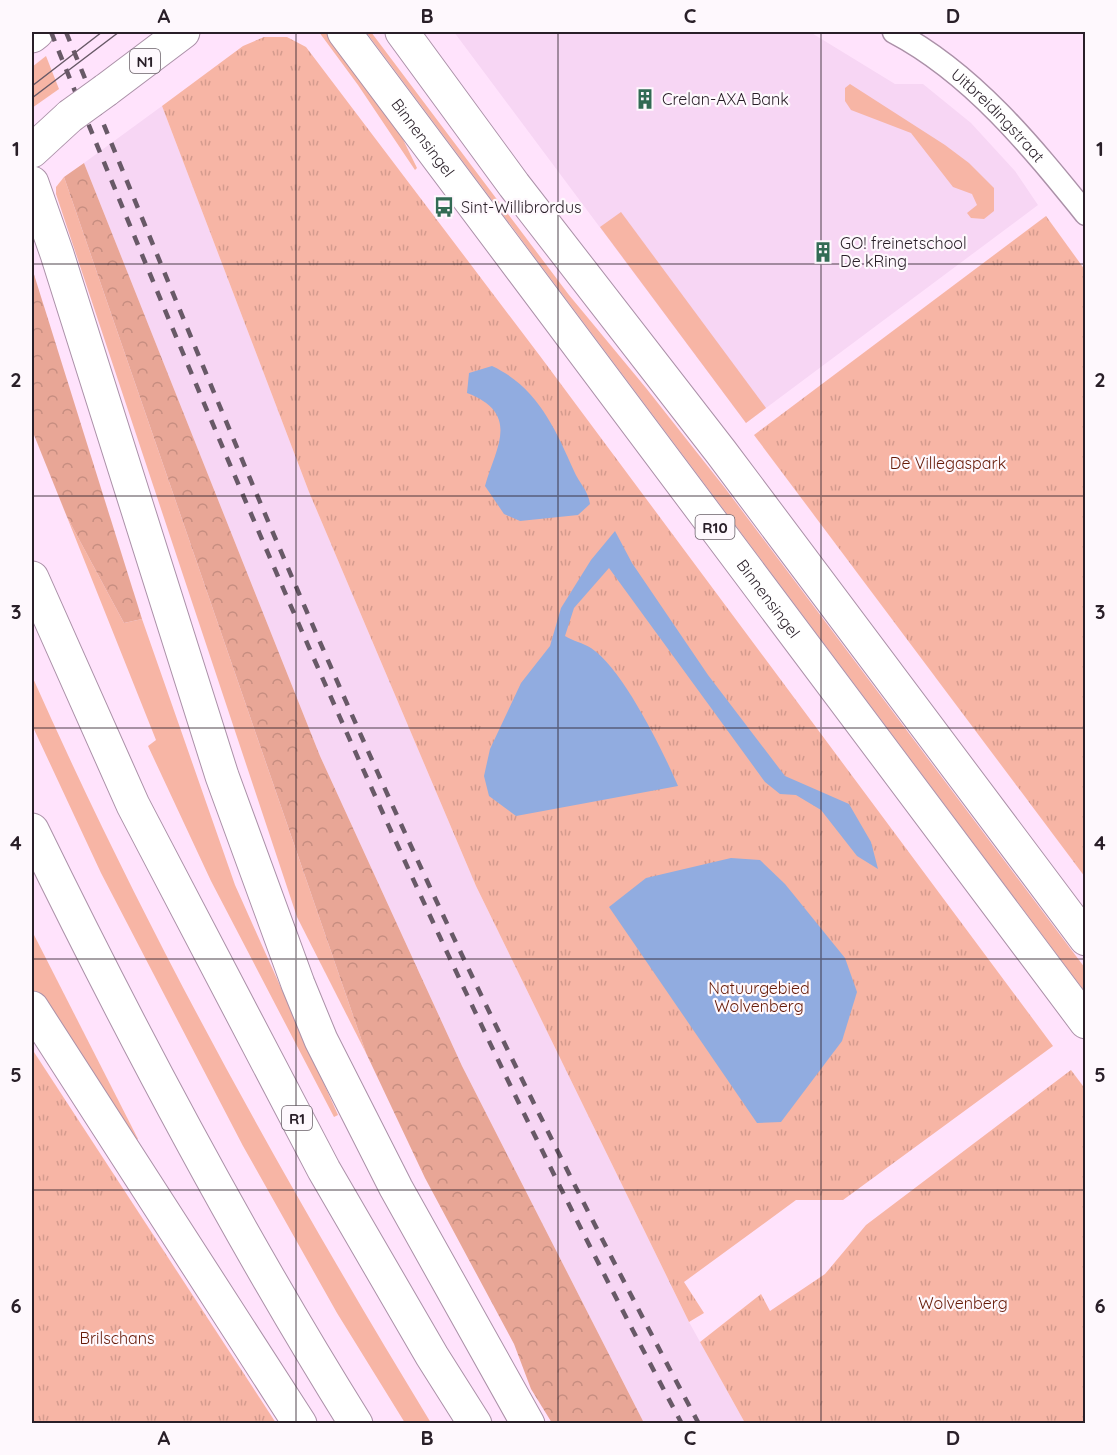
<svg xmlns="http://www.w3.org/2000/svg" width="1117" height="1455" font-family="Quicksand,sans-serif">
  <defs>
    <pattern id="forest-crowns" width="20" height="18" patternUnits="userSpaceOnUse" patternTransform="scale(1.5)"><rect width="20" height="18" fill="#e8a696"/><path d="M2 6a3 3 0 1 1 6 0M12 15a3 3 0 1 1 6 0" fill="none" stroke="#c78e81"/></pattern>
    <pattern id="park-tufts" width="24" height="20" patternUnits="userSpaceOnUse" patternTransform="scale(1.5)"><rect width="24" height="20" fill="#f7b5a5"/><path d="M3 7l-1-3M5 7V3M7 7l1-3M15 17l-1-3M17 17v-4M19 17l1-3" fill="none" stroke="#d49b8e"/></pattern>
  </defs>
  <rect width="100%" height="100%" fill="#ffe3fc"/>
  <!-- built -->
  <g fill="#f7d6f4">
    <polygon points="454,32 810,32 895,84 923,84 971,123 1015,171 1038,205 746,423"/>
    <polygon points="162,106 309,492 476,886 689,1322 745,1423 644,1423 462,1066 320,756 84,163"/>
  </g>
  <!-- grass -->
  <g fill="#f7b5a5">
    <polygon points="319,32 328,32 394,121 417,168 415,170 358,85"/>
    <polygon points="366,32 371,32 569,295 646,388 725,488 1085,968 1085,992"/>
    <polygon points="46,56 59,89 32,108 32,67"/>
    <polygon points="850,84 945,145 969,163 994,188 994,211 984,219 971,218 967,213 977,205 972,194 953,187 911,133 851,110 845,101 845,88"/>
    <polygon points="64,177 366,1053 297,917 56,194 56,187"/>
    <polygon points="621,212 766,408 746,423 600,227"/>
    <polygon points="67,517 124,623 142,619 235,885 338,1115 334,1117 211,881 148,746 156,740"/>
    <path d="M32,676C147,935 284,1181 431,1423H405L337,1313L243,1146L101,873L32,725Z"/>
    <polygon points="32,931 138,1139 130,1144 32,993"/>
  </g>
  <!-- forest -->
  <g fill="url(#forest-crowns)">
    <polygon points="84,163 320,756 462,1066 644,1423 552,1423 531,1389 514,1344 425,1178 366,1053 64,177"/>
    <polygon points="32,268 142,619 124,623 67,517 32,430"/>
  </g>
  <!-- park -->
  <g fill="url(#park-tufts)">
    <polygon points="264,37 287,37 306,47 540,356 1053,1046 843,1200 796,1200 684,1282 704,1313 689,1322 476,886 309,492 162,106 243,46"/>
    <polygon points="1046,216 1085,270 1085,877 754,435"/>
    <polygon points="32,1049 276,1423 32,1423"/>
    <polygon points="1071,1070 1086,1090 1085,1423 745,1423 700,1342 761,1294 770,1311 825,1274 866,1225"/>
  </g>
  <!-- water -->
  <g fill="#91ace0">
    <path d="M492,366C537,387 555,428 574,471C579,483 588,490 590,504L578,515L520,521L504,514L485,486C495,449 522,414 467,393L469,373Z"/>
    <path d="M615,531L632,563L708,675L785,776L849,804L871,842L878,869L857,856L821,810L796,795L780,794L765,782L609,568L574,608L565,636C573,641 583,643 591,648C623,669 663,751 678,786L516,816L489,796L484,776L490,749L521,683L550,646L561,608L591,560Z"/>
    <polygon points="731,858 760,860 785,884 845,958 857,992 842,1041 781,1122 757,1123 609,907 646,878"/>
  </g>
  <g fill="none" stroke-linecap="round" stroke-linejoin="round">
    <!-- minor casing -->
    <g stroke="#ab91a8" stroke-width="25">
      <g id="minor">
        <path id="s1" d="M894,32C972,73 1031,146 1086,214"/>
      </g>
    </g>
    <!-- primary casing -->
    <g stroke="#ab91a8" stroke-width="35">
      <g id="primary">
        <path id="s2" d="M344,32L1086,1022"/>
        <polyline points="402,32 514,185 721,452 1086,939"/>
        <polyline points="32,36 37,32"/>
        <polyline points="106,90 183,32"/>
        <polyline points="32,151 70,116"/>
      </g>
    </g>
    <!-- motorway casing -->
    <g stroke="#ab91a8" stroke-width="35">
      <g id="motorway">
        <polyline points="32,183 57,254 222,776 298,984 321,1040 396,1188 528,1424"/>
        <polyline points="32,578 133,805 324,1170 432,1356 475,1424"/>
        <path d="M32,830C131,1033 236,1232 356,1424"/>
        <polyline points="32,1008 300,1424"/>
      </g>
    </g>
    <!-- minor -->
    <use href="#minor" stroke="#fff" stroke-width="22"/>
    <!-- primary -->
    <use href="#primary" stroke="#fff" stroke-width="33"/>
    <!-- motorway -->
    <use href="#motorway" stroke="#fff" stroke-width="33"/>
    <!-- tram -->
    <g stroke="#685967" stroke-width="1.5">
      <polyline points="32,86 102,32"/>
      <polyline points="32,98 119,32"/>
    </g>
    <!-- rail -->
    <g stroke="#685967" stroke-width="4.5" stroke-dasharray="10 10" stroke-linecap="butt">
      <path d="M51,32C242,504 442,973 682,1424"/>
      <path d="M66,32C187,328 307,625 443,915C524,1087 609,1256 699,1424"/>
    </g>
    <!-- primary-bridge casing -->
    <g stroke="#ab91a8" stroke-width="35" stroke-linecap="butt">
      <polyline id="primary-bridge" points="70,116 106,90"/>
    </g>
    <!-- primary-bridge -->
    <use href="#primary-bridge" stroke="#fff" stroke-width="33"/>
  </g>
  <!-- grid -->
  <path fill="none" stroke="#291f28" stroke-width="1.5" stroke-opacity="0.55" d="M296,32V1424M558,32V1424M821,32V1424M32,264H1086M32,496H1086M32,728H1086M32,959H1086M32,1190H1086"/>
  <!-- icons -->
  <defs>
    <g id="building-bare" transform="scale(1.62)"><path d="M-4-6H4V6H1V3H-1V6H-4ZM-2.5-4.3h1.7v1.8h-1.7ZM.8-4.3h1.7v1.8H.8ZM-2.5-1h1.7V.8h-1.7ZM.8-1h1.7V.8H.8Z" fill="#326b54" stroke="#fef8fd" stroke-width="2.5" paint-order="stroke"/></g>
    <g id="bus-bare" transform="scale(1.62)"><path d="M-5-6H5V4H4V6H2V4H-2V6H-4V4H-5ZM-3.5-4V0h7V-4ZM-3.5 1.2v1.5H-2V1.2ZM2 1.2v1.5H3.5V1.2Z" fill="#326b54" stroke="#fef8fd" stroke-width="2.5" paint-order="stroke"/></g>
  </defs>
  <g fill-rule="evenodd">
    <use href="#building-bare" x="645" y="99"/>
    <use href="#bus-bare" x="444" y="207"/>
    <use href="#building-bare" x="823" y="252"/>
  </g>
  <g text-anchor="middle" dominant-baseline="central" stroke-width="4.5" stroke-linejoin="round" paint-order="stroke">
    <!-- shield labels -->
    <g fill="#fef8fd" stroke="#696068" stroke-width="1.5">
      <rect x="130" y="49" width="30" height="24" rx="4.5"/>
      <rect x="695.5" y="515" width="39" height="24" rx="4.5"/>
      <rect x="282" y="1106" width="30" height="24" rx="4.5"/>
    </g>
    <g font-size="15" font-weight="bold" fill="#291f28">
      <text x="145" y="61">N1</text>
      <text x="715" y="527">R10</text>
      <text x="297" y="1118">R1</text>
    </g>
    <!-- poi labels -->
    <g font-size="16" fill="#291f28" stroke="#fef8fd" text-anchor="start">
      <text x="662" y="99">Crelan-AXA Bank</text>
      <text x="461" y="207">Sint-Willibrordus</text>
      <text x="840" y="243">GO! freinetschool<tspan x="840" dy="18">De kRing</tspan></text>
    </g>
    <!-- street labels -->
    <g font-size="16" fill="#291f28" stroke="#fef8fd">
      <text stroke="none"><textPath href="#s1" startOffset="134">Uitbreidingstraat</textPath></text>
      <text stroke="none"><textPath href="#s2" startOffset="132">Binnensingel</textPath></text>
      <text stroke="none"><textPath href="#s2" startOffset="708">Binnensingel</textPath></text>
    </g>
    <!-- park labels -->
    <g font-size="16" fill="#661a07" stroke="#fef8fd">
      <text x="948" y="463">De Villegaspark</text>
      <text x="759" y="988">Natuurgebied<tspan x="759" dy="18">Wolvenberg</tspan></text>
      <text x="963" y="1303">Wolvenberg</text>
      <text x="117" y="1338">Brilschans</text>
    </g>
  </g>
  <!-- border -->
  <rect width="1117" height="1455" fill="none" stroke="#fef8fd" stroke-width="66"/>
  <rect x="33" y="33" width="1051" height="1389" fill="none" stroke="#291f28" stroke-width="2"/>
  <g font-size="20" text-anchor="middle" font-weight="bold" fill="#291f28">
    <text x="164" y="23">A</text>
    <text x="427" y="23">B</text>
    <text x="690" y="23">C</text>
    <text x="953" y="23">D</text>
    <text x="16" y="156">1</text>
    <text x="1100" y="156">1</text>
    <text x="16" y="387">2</text>
    <text x="1100" y="387">2</text>
    <text x="16" y="619">3</text>
    <text x="1100" y="619">3</text>
    <text x="16" y="850">4</text>
    <text x="1100" y="850">4</text>
    <text x="16" y="1082">5</text>
    <text x="1100" y="1082">5</text>
    <text x="16" y="1313">6</text>
    <text x="1100" y="1313">6</text>
    <text x="164" y="1445">A</text>
    <text x="427" y="1445">B</text>
    <text x="690" y="1445">C</text>
    <text x="953" y="1445">D</text>
  </g>
</svg>
